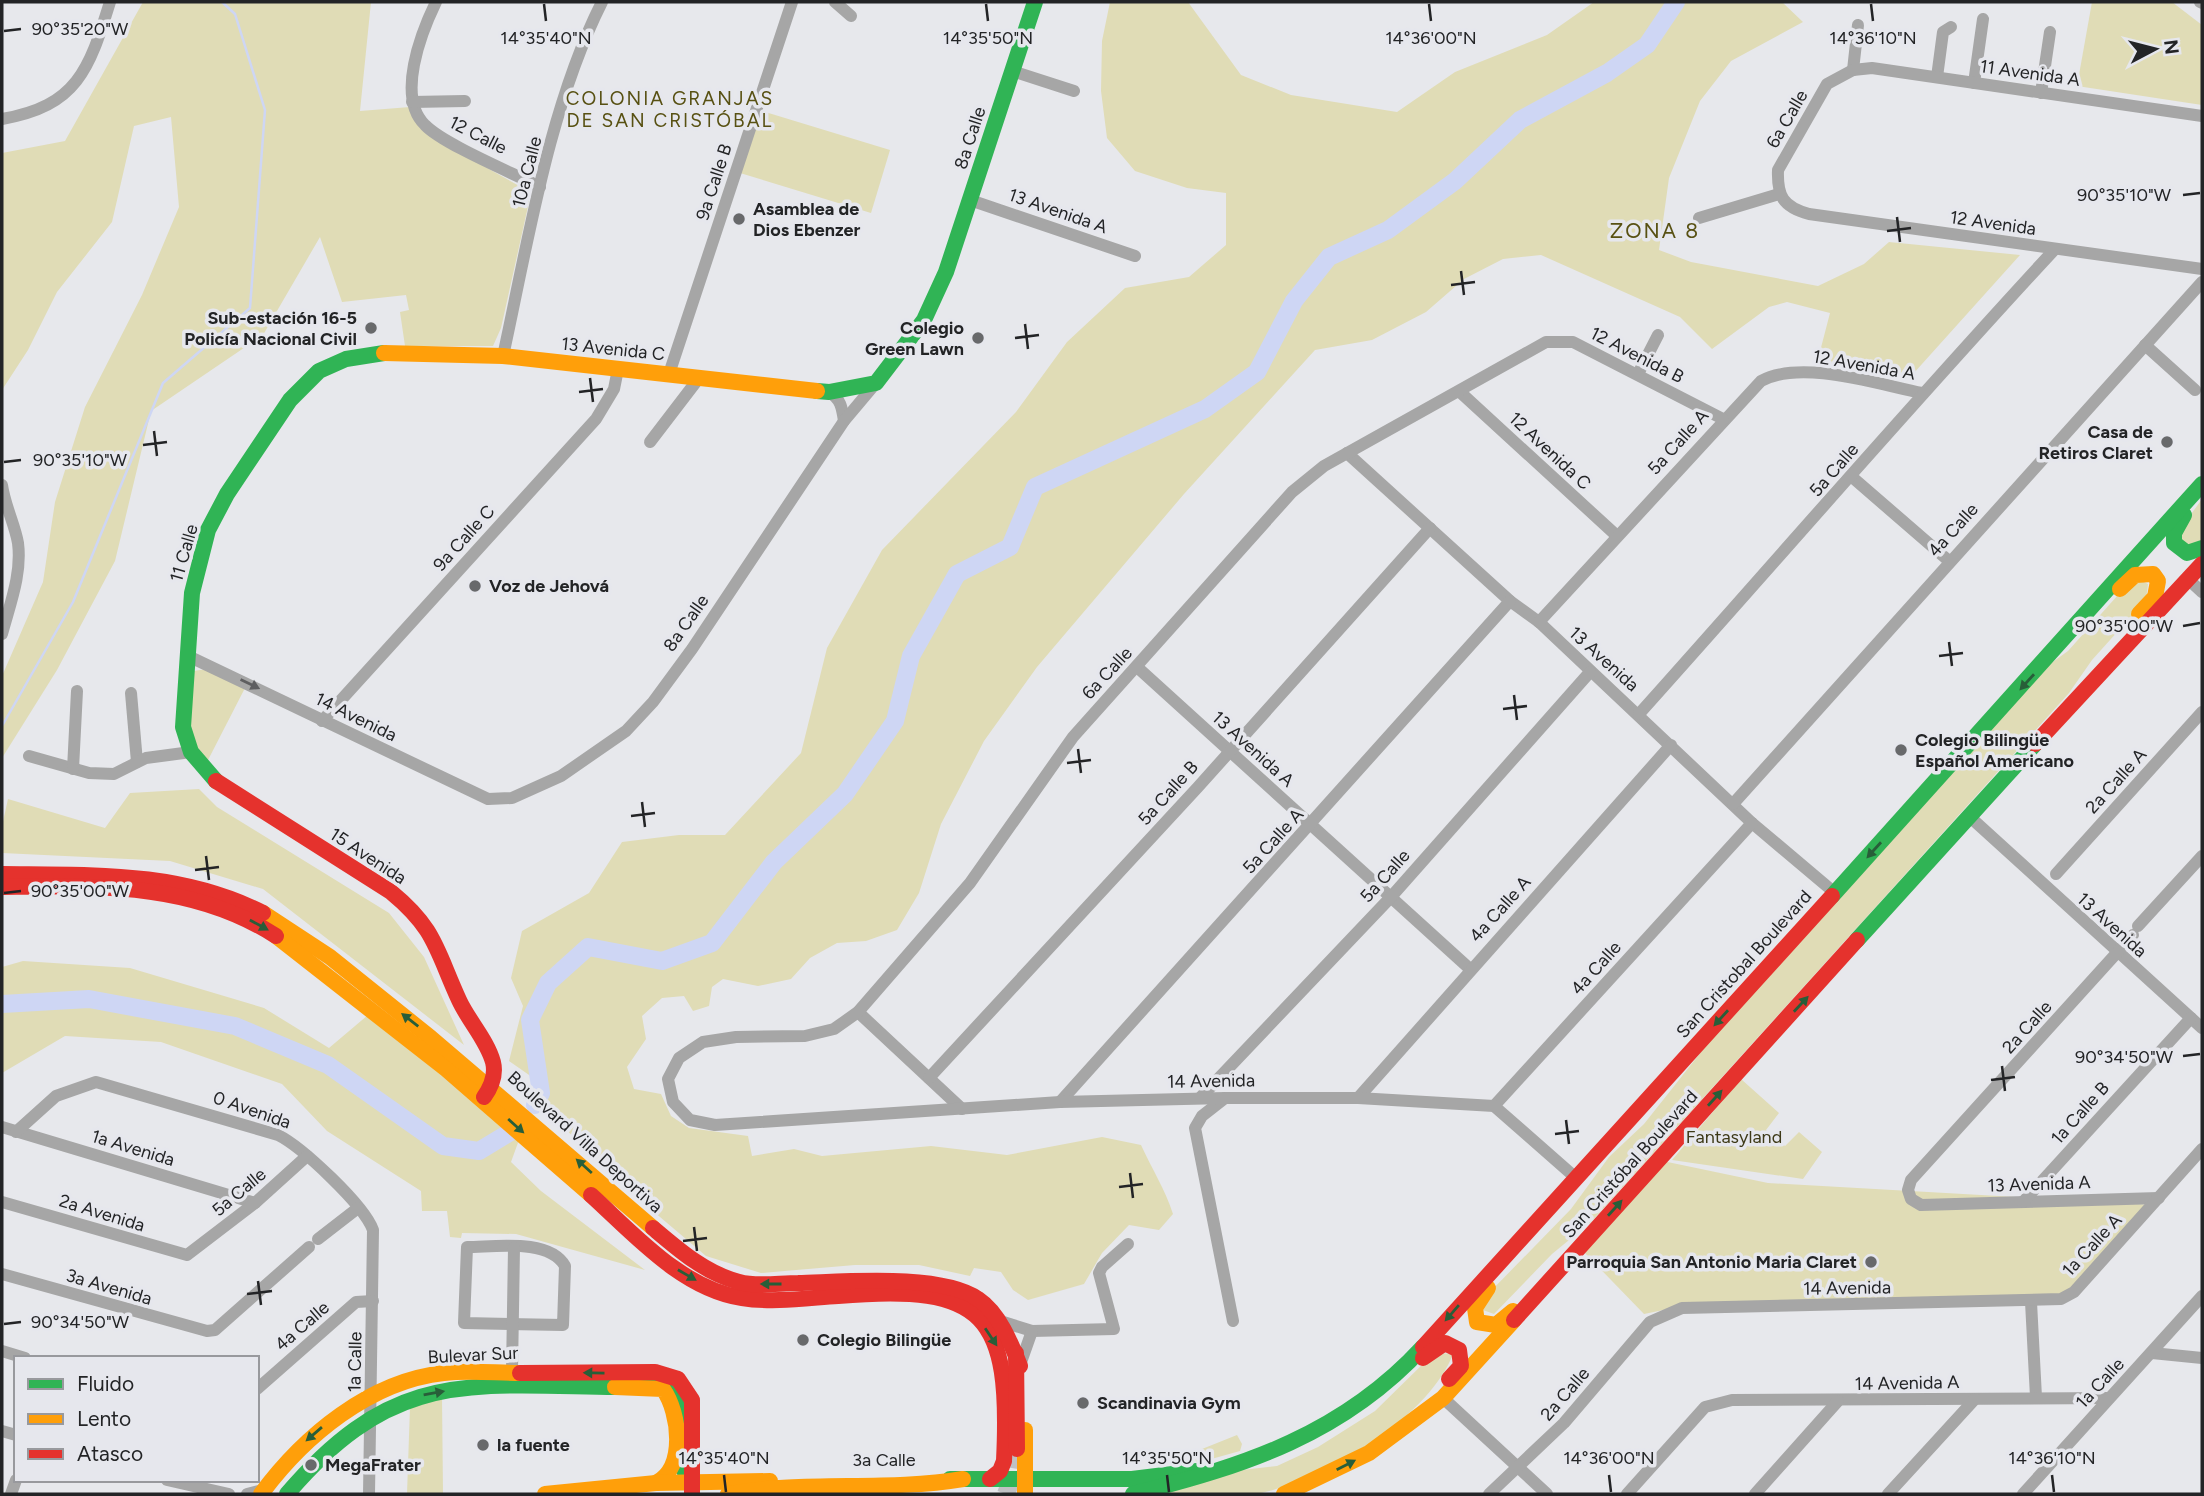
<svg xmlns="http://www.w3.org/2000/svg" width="2204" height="1496" font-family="Figtree,sans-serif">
  <rect width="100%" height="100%" fill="#e7e8ec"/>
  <!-- green -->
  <g fill="#e0dcb6">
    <polygon points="143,2 371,2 360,111 410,107 430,136 521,187 529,202 501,328 493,346 405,346 400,312 409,310 406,295 342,302 320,237 263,335 151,411 115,561 57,670 2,758 2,676 43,582 55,502 85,407 142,295 179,207 171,117 134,126 112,222 57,292 28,350 2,390 2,153 65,141"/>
    <path d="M1110,2H1188L1241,75L1291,95L1397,112L1455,72L1547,35L1594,2H1782L1803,22L1731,61L1700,101L1669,178L1659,250L1691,262L1818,286L1864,264L1889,242L2020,255L1913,374L1817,363L1830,313L1787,302L1769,307L1712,349L1680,317L1541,255L1503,259L1464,279L1426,312L1372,340L1315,350L1184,494L1037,667L984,741L941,824L919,893L897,930L866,941L837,943L810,958L791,979L758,986L723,979L712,987L709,1006L693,1011L684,996L662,998L642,1016L646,1039L627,1067L634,1089L661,1094L671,1116L689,1128L748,1136L752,1156L794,1149L822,1156L931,1146L1007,1155L1102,1137L1141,1145C1152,1169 1165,1189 1173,1214L1159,1230L1129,1225L1102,1253L1084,1284L1028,1300L1013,1290L1001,1272L974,1268L970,1276L919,1265H855L761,1273L706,1256L627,1189L552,1116L542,1084L509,1061L523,1006L511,978L522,931L589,893L622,842L679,835H725L801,753L827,648L882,550L1016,412L1067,342L1125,288L1189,277L1226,245V193L1187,188L1135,171L1107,138L1101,91L1102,41Z"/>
    <polygon points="2092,2 2172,2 2202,25 2202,105 2077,86"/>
    <polygon points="759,110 890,150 871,213 740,173"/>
    <polygon points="2202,499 2202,549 2199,552 2174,538"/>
    <polygon points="2142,581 2148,584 2146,600 2092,660 2069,693 1591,1222 1552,1254 1494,1314 1483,1310 1488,1294 1571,1209 1609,1157 1644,1124 1759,979 2043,669 2068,651 2126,586"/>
    <path d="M206,669L245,688L207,762C182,731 189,707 194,671Z"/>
    <polygon points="199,789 217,807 389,913 424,957 464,1045 263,889 170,861 2,853 2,826 8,799 105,828 130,793"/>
    <polygon points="23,961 130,968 264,1008 329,1048 368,1015 495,1114 519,1140 511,1162 541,1191 645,1270 516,1234 462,1233 461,1238 450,1237 447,1211 422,1211 421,1191 327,1131 282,1084 161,1042 65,1036 2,1073 2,967"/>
    <polygon points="1741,1079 1779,1113 1766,1130 1785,1146 1799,1132 1822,1152 1803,1179 1672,1160"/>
    <polygon points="1658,1160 1768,1183 2155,1205 2062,1301 1683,1306 1644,1314 1580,1248"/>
    <path d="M1438,1353L1453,1354C1429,1418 1322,1481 1257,1494C1225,1496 1187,1494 1155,1494L1225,1472L1277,1466L1318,1447L1375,1411L1430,1357Z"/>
    <polygon points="442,1397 443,1494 407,1494 410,1407"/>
    <polygon points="1237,1435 1242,1444 1240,1451 1197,1463 1192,1453"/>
  </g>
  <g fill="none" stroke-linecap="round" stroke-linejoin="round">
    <!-- stream -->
    <polyline stroke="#ced6f4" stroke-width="2.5" points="2,726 73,602 163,383 250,308 265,110 235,14 222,2"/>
    <!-- river -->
    <g stroke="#ced6f4" stroke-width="18">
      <polyline points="2,1004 89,999 235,1026 328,1065 443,1146 479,1151 512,1131"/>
      <polyline points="535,1105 541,1093 530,1020 548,983 588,947 662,961 712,943 774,862 845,794 895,721 911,656 957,574 1010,547 1035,487 1205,409 1257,372 1294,301 1329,257 1388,230 1455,181 1520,120 1607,73 1647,45 1676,2"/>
    </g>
    <!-- primary-tunnel -->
    <polyline stroke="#c0c1c4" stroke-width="18" stroke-dasharray="18 9" stroke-linecap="butt" points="1006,1494 1013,1475 1017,1449"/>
    <!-- street -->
    <g stroke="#a6a6a6" stroke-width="12">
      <path d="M436,2C421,33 396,97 425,125C443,144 513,173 540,187"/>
      <polyline points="835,2 851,16"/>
      <polyline points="2200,2 2202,3"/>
      <polyline points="1853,70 1858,25"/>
      <polyline points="1012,71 1074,91"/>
      <polyline points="1937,77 1943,32 1951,27"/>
      <polyline points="1974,83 1983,19"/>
      <polyline points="2041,93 2050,32"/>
      <polyline points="412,102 465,101"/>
      <path d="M2202,116L1872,68L1853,70L1827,84L1778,170C1777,196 1783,207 1809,214L2202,269"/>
      <path d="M2,119C77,106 89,70 110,2"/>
      <polyline points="970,200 1135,256"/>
      <polyline points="1699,218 1779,194"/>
      <polyline points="2145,345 2195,390"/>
      <path d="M503,356C528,242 549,107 602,2"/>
      <polyline points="669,374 792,2"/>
      <polyline points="1638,374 1658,335"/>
      <path d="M829,392C841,399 842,408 844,421"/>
      <polyline points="1460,392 1617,536"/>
      <polyline points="650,442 699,378"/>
      <polyline points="1347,453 1510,601 1539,622 1752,823 1835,893"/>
      <polyline points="1852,477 1949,561"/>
      <path d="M2,485C5,506 15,525 18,543C22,574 10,604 2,634"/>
      <polyline points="2188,579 2202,592"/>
      <path d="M1539,622L1761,381C1801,359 1877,384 1922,393"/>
      <polyline points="188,656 488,799 512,798 561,776 626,731 653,702 692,649 844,421 876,383"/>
      <polyline points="1137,667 1470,969"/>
      <polyline points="131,693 137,762"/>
      <path d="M1639,714C1778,559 1913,402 2055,249"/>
      <polyline points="322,721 596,419 614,389 618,369"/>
      <polyline points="29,756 89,773 114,774 146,758 191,752"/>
      <polyline points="73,769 77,691"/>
      <polyline points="1733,804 2202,282"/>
      <polyline points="1970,817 2202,1028"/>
      <polyline points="2056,874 2202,712"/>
      <polyline points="2138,926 2202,856"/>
      <polyline points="2133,935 1911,1180 1908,1190 1911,1199 1921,1205 2159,1198"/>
      <polyline points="858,1012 962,1109"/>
      <polyline points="929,1078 1198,787 1430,528"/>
      <polyline points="1200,1098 1391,897 1590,672"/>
      <polyline points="1225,1098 1202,1116 1195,1128 1233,1321"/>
      <polyline points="1358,1098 1671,745"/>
      <polyline points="1060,1102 1510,601"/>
      <polyline points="1494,1106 1752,823"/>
      <polyline points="2,1127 255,1203"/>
      <path d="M16,1132L56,1096L96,1082L278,1135C302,1147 364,1205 373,1230L369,1494"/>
      <polyline points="1576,1178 1494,1106 1358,1098 1225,1098 1060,1102 715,1125 690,1120 673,1102 668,1079 679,1058 703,1042 736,1037 805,1036 834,1029 858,1012 970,883 1073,737 1292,492 1324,466 1546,342 1573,342 1723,419"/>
      <polyline points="2,1202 187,1255 255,1203 307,1156"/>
      <polyline points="2023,1202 2191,1018"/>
      <polyline points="318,1239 358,1208"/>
      <path d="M467,1247C494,1247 549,1238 565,1266L563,1325L464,1323Z"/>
      <polyline points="2,1274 207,1331 215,1330 309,1247"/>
      <polyline points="2031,1302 2036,1397"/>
      <polyline points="997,1320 1032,1331 1114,1329 1099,1273 1102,1267 1128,1244"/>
      <polyline points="2,1351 25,1358"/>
      <polyline points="2152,1353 2202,1358"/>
      <polyline points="1020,1365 1032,1331"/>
      <polyline points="512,1371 514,1248"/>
      <polyline points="257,1389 356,1302 373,1301"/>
      <polyline points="1443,1398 1547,1494"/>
      <polyline points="2,1431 16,1435"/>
      <polyline points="167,1480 229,1494"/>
      <polyline points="11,1494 16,1480"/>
      <polyline points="247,1494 263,1490"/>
      <polyline points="1489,1494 1564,1423 1650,1322 1682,1308 2061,1299 2074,1292 2202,1149"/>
      <polyline points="1627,1494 1705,1407 1732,1400 2109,1398"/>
      <polyline points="1755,1494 1838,1401"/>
      <polyline points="1888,1494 1975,1399"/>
      <polyline points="2023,1494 2202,1296"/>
    </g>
    <!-- fast -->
    <g stroke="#30b455" stroke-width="16">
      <polyline points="817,391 829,392 876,383 924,320 946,272 1035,2"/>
      <polyline points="2184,515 2174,533 2174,543 2187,553 2202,548"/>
      <polyline points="216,781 191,752 183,727 192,593 208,530 227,494 290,400 319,371 346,359 384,353"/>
      <polyline points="1832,896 2202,484"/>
      <polyline points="1857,940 2035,744"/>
      <polyline points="637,1374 669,1383 680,1394 683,1469"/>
      <polyline points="950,1479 1132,1479 1197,1471"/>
      <path d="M287,1494C393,1370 465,1385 615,1387"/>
      <path d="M1133,1494C1245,1466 1343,1434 1423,1347"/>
    </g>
    <!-- slow -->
    <g stroke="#ff9f0a" stroke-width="16">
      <polyline points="384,353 503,356 817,391"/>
      <polyline points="2120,589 2135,575 2153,574 2158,581 2155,597 2139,614"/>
      <polyline points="263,913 330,957 431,1038 653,1228"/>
      <polyline points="276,936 446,1069 591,1195"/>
      <polyline points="1488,1288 1475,1308 1477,1322 1496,1325 1513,1311"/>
      <path d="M615,1387L663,1389C680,1413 686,1468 656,1483"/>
      <polyline points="1025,1430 1025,1494"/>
      <path d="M261,1494C304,1436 370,1381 444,1373C469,1370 495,1373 520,1373"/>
      <polyline points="545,1494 656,1483 770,1481"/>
      <path d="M728,1494C806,1480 885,1492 963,1479"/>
      <polyline points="1284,1494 1369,1453 1443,1398 1514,1320"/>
    </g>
    <!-- jam -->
    <g stroke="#e5322d" stroke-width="16">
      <polyline points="2035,744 2202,564"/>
      <path d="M216,781L391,892C436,929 436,950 459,1000C468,1020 487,1040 493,1062C496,1074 491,1087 484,1097"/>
      <path d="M2,874C93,875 180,871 263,913"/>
      <path d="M2,887C98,886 192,882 276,936"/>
      <path d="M591,1195C634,1234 682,1289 742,1298C773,1303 807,1298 838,1296C986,1283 1011,1315 1004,1461L1000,1471L990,1479"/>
      <path d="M653,1228C679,1250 705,1273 739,1282C756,1287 779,1283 798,1283C842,1282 941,1273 978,1299C999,1313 1011,1343 1020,1366"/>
      <polyline points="1514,1320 1857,940"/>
      <polyline points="1423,1347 1832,896"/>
      <polyline points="1016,1353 1017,1449"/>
      <polyline points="1423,1358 1445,1343 1459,1350 1461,1366 1449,1379"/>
      <polyline points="520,1373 655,1372 678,1379 692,1400 692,1494"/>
    </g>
  </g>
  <!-- one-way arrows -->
  <defs><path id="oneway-solid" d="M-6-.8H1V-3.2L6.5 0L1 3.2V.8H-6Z" transform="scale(1.75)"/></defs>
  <g fill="#285e39">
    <use href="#oneway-solid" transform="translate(2027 682) rotate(132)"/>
    <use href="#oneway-solid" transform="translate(1874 850) rotate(132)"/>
    <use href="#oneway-solid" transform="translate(259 925) rotate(29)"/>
    <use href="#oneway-solid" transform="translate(1801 1004) rotate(-47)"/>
    <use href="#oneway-solid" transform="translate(1721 1018) rotate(132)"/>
    <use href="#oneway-solid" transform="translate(410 1020) rotate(-142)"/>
    <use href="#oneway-solid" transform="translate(1715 1098) rotate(-48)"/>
    <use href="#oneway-solid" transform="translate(516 1126) rotate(42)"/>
    <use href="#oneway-solid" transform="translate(584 1166) rotate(-138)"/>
    <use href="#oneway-solid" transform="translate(1615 1208) rotate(-48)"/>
    <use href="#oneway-solid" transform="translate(687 1275) rotate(30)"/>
    <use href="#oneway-solid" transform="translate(771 1284) rotate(-180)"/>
    <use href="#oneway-solid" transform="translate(1452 1313) rotate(131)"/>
    <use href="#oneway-solid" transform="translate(991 1337) rotate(56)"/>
    <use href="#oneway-solid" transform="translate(594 1373) rotate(-179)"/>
    <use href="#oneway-solid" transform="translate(434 1393) rotate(-10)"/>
    <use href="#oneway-solid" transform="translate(314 1434) rotate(139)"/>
    <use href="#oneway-solid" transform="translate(1346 1465) rotate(-27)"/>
  </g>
  <use fill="#5e5e60" href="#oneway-solid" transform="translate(250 684) rotate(26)"/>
  <!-- ticks -->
  <path fill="none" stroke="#232426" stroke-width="2.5" d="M544,4L546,21M986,4L988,21M1429,4L1431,21M1871,4L1873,21M4,31L21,29M2183,195L2200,193M1897,217L1900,242M1887,231L1911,228M1461,271L1464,295M1451,285L1475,282M1025,324L1028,349M1015,338L1039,335M590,378L593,402M579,392L603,389M154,431L157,456M143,445L167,442M4,462L21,460M2183,626L2200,623M1949,642L1952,666M1939,656L1963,653M1514,695L1517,720M1503,709L1527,706M1078,749L1081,773M1067,763L1091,760M642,802L645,827M631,816L655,813M206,856L209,880M195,870L219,867M4,893L21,891M2183,1056L2200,1054M2002,1066L2005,1091M1991,1080L2015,1077M1566,1120L1569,1144M1555,1134L1579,1131M1130,1173L1133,1198M1119,1187L1143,1184M694,1227L697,1251M683,1241L707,1238M258,1281L261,1305M247,1294L272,1291M4,1324L21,1322M724,1475L726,1492M1167,1475L1169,1492M1609,1475L1611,1492M2052,1475L2054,1492"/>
  <!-- markers -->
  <g fill="#68696b" stroke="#e6e7ed" stroke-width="2.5">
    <circle cx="739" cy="219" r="7"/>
    <circle cx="371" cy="328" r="7"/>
    <circle cx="978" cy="338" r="7"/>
    <circle cx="2167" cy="442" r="7"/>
    <circle cx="475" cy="586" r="7"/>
    <circle cx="1901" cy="750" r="7"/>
    <circle cx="1871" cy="1262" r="7"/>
    <circle cx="803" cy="1340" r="7"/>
    <circle cx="1083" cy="1403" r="7"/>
    <circle cx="483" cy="1445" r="7"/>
    <circle cx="311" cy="1465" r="7"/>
  </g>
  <g text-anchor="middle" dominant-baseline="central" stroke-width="7" stroke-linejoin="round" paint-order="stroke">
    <!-- street labels -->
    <g font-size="18" fill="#232426" stroke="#e6e7ed">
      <text transform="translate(2030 73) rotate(8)">11 Avenida A</text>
      <text transform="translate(1787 119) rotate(-60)">6a Calle</text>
      <text transform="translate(478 135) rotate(27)">12 Calle</text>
      <text transform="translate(970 138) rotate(-72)">8a Calle</text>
      <text transform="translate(527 172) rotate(-76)">10a Calle</text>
      <text transform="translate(714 182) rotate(-72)">9a Calle B</text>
      <text transform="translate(1058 211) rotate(19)">13 Avenida A</text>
      <text transform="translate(1993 223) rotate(8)">12 Avenida</text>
      <text transform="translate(613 349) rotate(6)">13 Avenida C</text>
      <text transform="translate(1637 355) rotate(27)">12 Avenida B</text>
      <text transform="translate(1864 365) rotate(10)">12 Avenida A</text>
      <text transform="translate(1678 442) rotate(-48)">5a Calle A</text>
      <text transform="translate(1550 451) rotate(43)">12 Avenida C</text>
      <text transform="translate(1834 470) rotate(-49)">5a Calle</text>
      <text transform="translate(1953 530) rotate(-48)">4a Calle</text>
      <text transform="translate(464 538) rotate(-48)">9a Calle C</text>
      <text transform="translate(184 553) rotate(-74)">11 Calle</text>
      <text transform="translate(686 623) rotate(-55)">8a Calle</text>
      <text transform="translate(1604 659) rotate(42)">13 Avenida</text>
      <text transform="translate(1107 673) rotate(-47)">6a Calle</text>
      <text transform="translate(356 717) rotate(26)">14 Avenida</text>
      <text transform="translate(1253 749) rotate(42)">13 Avenida A</text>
      <text transform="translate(2116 781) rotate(-48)">2a Calle A</text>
      <text transform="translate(1168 793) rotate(-48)">5a Calle B</text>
      <text transform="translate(1273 841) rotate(-48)">5a Calle A</text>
      <text transform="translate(368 856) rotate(33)">15 Avenida</text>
      <text transform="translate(1385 876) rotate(-48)">5a Calle</text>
      <text transform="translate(1500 909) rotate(-48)">4a Calle A</text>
      <text transform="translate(2112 925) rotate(42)">13 Avenida</text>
      <text transform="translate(1744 964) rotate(-48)">San Cristobal Boulevard</text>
      <text transform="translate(1596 968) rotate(-48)">4a Calle</text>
      <text transform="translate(2027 1027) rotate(-48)">2a Calle</text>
      <text transform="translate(1211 1081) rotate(-1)">14 Avenida</text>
      <text transform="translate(252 1110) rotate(19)">0 Avenida</text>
      <text transform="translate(2080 1113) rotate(-48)">1a Calle B</text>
      <text transform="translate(585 1142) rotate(42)">Boulevard Villa Deportiva</text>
      <text transform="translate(133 1148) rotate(17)">1a Avenida</text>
      <text transform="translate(1630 1164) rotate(-48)">San Cristóbal Boulevard</text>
      <text transform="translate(2039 1184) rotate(-2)">13 Avenida A</text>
      <text transform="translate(239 1192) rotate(-40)">5a Calle</text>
      <text transform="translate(102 1213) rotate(17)">2a Avenida</text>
      <text transform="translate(2092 1245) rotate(-47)">1a Calle A</text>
      <text transform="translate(109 1287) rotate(16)">3a Avenida</text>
      <text transform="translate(1847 1288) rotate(-1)">14 Avenida</text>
      <text transform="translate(302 1326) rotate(-41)">4a Calle</text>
      <text transform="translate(473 1355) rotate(-3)">Bulevar Sur</text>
      <text transform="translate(355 1362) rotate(-89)">1a Calle</text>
      <text transform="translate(1907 1383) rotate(-1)">14 Avenida A</text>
      <text transform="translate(2100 1383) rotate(-47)">1a Calle</text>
      <text transform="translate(1565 1394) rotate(-49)">2a Calle</text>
      <text x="884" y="1460">3a Calle</text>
    </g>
    <!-- poi labels -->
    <g font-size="18" font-weight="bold" fill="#232426" stroke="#e6e7ed" text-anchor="start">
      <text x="753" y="209">Asamblea de<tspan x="753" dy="21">Dios Ebenzer</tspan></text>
      <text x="357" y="318" text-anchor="end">Sub-estación 16-5<tspan x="357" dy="21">Policía Nacional Civil</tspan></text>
      <text x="964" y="328" text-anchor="end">Colegio<tspan x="964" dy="21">Green Lawn</tspan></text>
      <text x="2153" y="432" text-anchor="end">Casa de<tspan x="2153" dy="21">Retiros Claret</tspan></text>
      <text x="489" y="586">Voz de Jehová</text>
      <text x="1915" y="740">Colegio Bilingüe<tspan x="1915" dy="21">Español Americano</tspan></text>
      <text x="1857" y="1262" text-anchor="end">Parroquia San Antonio Maria Claret</text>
      <text x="817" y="1340">Colegio Bilingüe</text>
      <text x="1097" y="1403">Scandinavia Gym</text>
      <text x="497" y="1445">la fuente</text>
      <text x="325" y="1465">MegaFrater</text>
    </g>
    <!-- park labels -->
    <g font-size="18" fill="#3d3917" stroke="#e6e7ed">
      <text x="1734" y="1137">Fantasyland</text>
    </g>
    <!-- neighbourhood labels -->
    <g font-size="19" letter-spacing="2" fill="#585113" stroke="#e6e7ed">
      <text x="670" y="98">COLONIA GRANJAS<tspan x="670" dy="22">DE SAN CRISTÓBAL</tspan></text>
    </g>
    <!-- quarter labels -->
    <g font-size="21" letter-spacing="2" fill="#585113" stroke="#e6e7ed">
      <text x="1655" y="230">ZONA 8</text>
    </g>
  </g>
  <g font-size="18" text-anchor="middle" fill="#232426" stroke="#e6e7ed" stroke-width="7" stroke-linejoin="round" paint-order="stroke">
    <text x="80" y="35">90°35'20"W</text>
    <text x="546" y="44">14°35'40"N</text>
    <text x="988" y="44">14°35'50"N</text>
    <text x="1431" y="44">14°36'00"N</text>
    <text x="1873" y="44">14°36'10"N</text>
    <text x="2124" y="201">90°35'10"W</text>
    <text x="80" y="466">90°35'10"W</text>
    <text x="2124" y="632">90°35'00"W</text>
    <text x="80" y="897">90°35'00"W</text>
    <text x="2124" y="1063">90°34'50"W</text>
    <text x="80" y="1328">90°34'50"W</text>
    <text x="724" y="1464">14°35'40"N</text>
    <text x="1167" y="1464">14°35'50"N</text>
    <text x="1609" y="1464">14°36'00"N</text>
    <text x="2052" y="1464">14°36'10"N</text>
  </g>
  <!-- border -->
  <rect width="2204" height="1496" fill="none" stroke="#232426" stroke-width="7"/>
  <!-- legend -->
  <rect x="14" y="1356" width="245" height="126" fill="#e6e7ed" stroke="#98999d" stroke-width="2"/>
  <rect x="28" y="1379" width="35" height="10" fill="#30b455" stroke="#98999d" stroke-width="2"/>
  <text x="77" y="1391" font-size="21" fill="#232426">Fluido</text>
  <rect x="28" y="1414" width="35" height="10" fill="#ff9f0a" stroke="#98999d" stroke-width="2"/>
  <text x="77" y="1426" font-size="21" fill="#232426">Lento</text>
  <rect x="28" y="1449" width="35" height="10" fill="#e5322d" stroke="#98999d" stroke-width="2"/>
  <text x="77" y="1461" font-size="21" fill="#232426">Atasco</text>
  <!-- north arrow -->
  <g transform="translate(2155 49) rotate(83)" stroke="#e6e7ed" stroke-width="5" paint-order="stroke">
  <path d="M0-5L12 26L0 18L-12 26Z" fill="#232426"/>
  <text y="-10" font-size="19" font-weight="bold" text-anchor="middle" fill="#232426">N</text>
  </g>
</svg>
